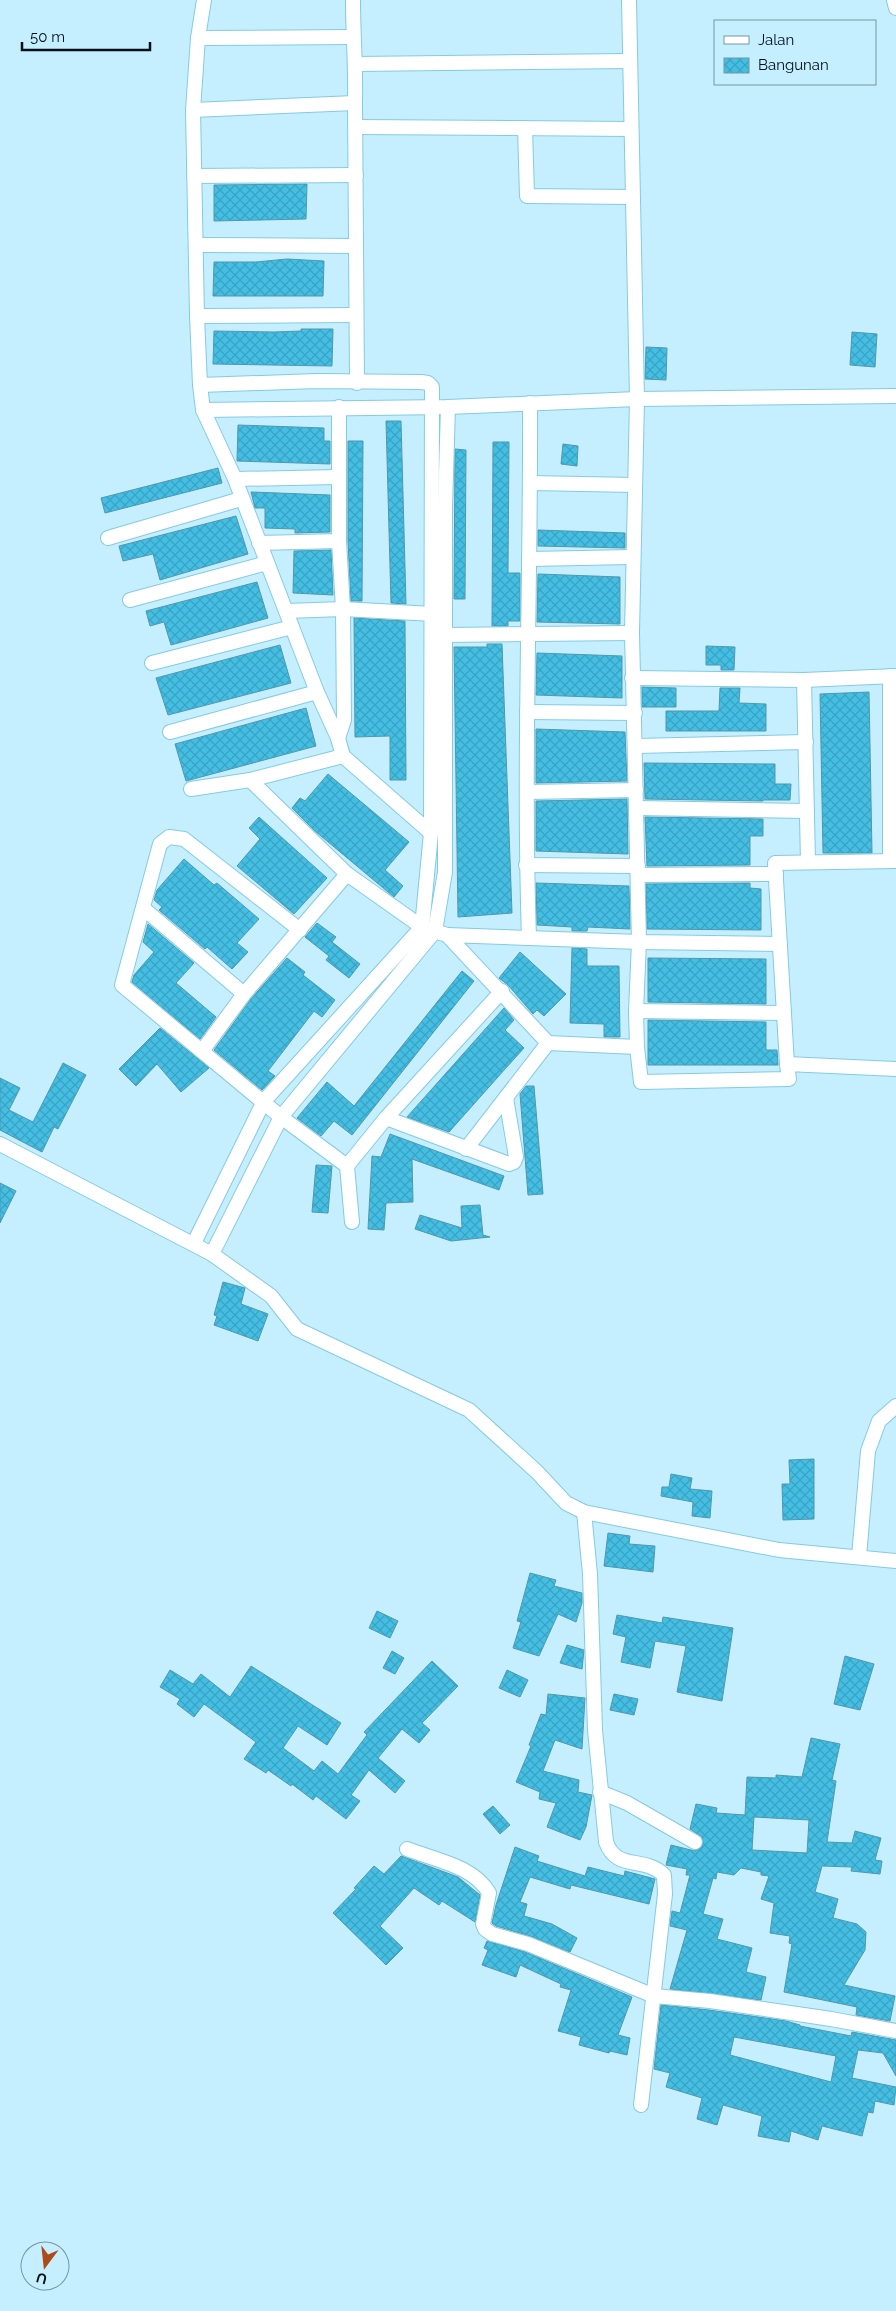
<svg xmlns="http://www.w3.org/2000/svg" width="896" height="2311" font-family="Raleway,sans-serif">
  <defs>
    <pattern id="building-cross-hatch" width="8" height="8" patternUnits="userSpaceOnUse" patternTransform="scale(1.25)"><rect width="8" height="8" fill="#44bfe3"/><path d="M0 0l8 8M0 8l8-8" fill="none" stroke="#3aa3c2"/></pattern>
  </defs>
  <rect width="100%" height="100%" fill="#c5effe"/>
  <!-- building -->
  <g fill="url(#building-cross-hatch)" stroke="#5097af" fill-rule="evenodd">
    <polygon points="307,184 306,219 214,221 214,185"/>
    <polygon points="287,259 324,261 323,296 213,296 214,262 256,262"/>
    <polygon points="301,329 333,329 332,366 213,364 214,331 274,332 301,331"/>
    <polygon points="852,332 877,334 875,367 850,365"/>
    <polygon points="646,347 667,348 666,380 645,379"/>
    <polygon points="386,421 401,421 406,604 391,603"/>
    <polygon points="238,425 324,428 324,441 330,441 330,464 237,461"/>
    <polygon points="348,441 363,441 362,601 351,601 348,541"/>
    <polygon points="493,442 509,442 508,573 520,573 520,621 508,621 508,626 492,626"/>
    <polygon points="563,444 578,446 577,466 561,464"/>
    <polygon points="455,449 466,450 465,599 454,599"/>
    <polygon points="218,468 222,483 105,513 101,498"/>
    <polygon points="251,492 330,495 330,532 295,533 295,529 265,528 265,508 255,508"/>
    <polygon points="236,516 248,554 160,580 153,554 123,561 119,546"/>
    <polygon points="538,530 625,533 625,548 538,546"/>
    <polygon points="331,550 333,595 293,593 294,551"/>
    <polygon points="538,574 620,577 620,624 537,622"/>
    <polygon points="257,582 268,618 171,645 164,622 150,626 146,611"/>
    <polygon points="354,618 405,621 406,780 390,780 390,736 355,737"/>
    <polygon points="487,644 502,644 512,913 458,917 454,647 487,647"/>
    <polygon points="280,645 291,683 168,715 156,678"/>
    <polygon points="706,646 735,647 734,670 721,670 721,665 706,665"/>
    <polygon points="537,653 622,656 622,698 536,695"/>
    <polygon points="642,687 676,688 676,707 642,707"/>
    <polygon points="720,688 740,688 739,703 766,704 766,731 666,731 666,711 719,711"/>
    <polygon points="869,692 872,853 823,853 820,694"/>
    <polygon points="306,708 316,746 186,781 175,744"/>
    <polygon points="536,729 625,732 627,781 536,783"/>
    <polygon points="644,763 775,764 775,784 791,784 790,800 763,800 763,801 645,799"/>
    <polygon points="328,774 409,842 385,870 403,886 394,897 315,831 292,808 300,798 305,801"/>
    <polygon points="627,799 628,854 536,851 536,801"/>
    <polygon points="259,817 327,878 294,914 237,866 260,839 249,828"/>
    <polygon points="645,817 763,819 763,836 750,836 750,865 647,866"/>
    <polygon points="184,859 214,885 217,883 259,919 237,943 248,952 232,969 207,947 205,949 159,910 162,907 154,900 157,890"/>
    <polygon points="536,883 629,886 630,929 588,927 587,931 572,931 572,927 537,925"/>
    <polygon points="750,883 750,888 761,889 761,930 647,929 646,884"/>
    <polygon points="317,923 336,937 332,942 360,964 349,978 326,960 329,956 305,937"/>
    <polygon points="148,924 194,963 176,983 216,1017 200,1039 132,982 134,975 154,952 143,942"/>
    <polygon points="572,948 587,949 587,966 619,966 620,1037 604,1037 604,1024 570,1023"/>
    <polygon points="520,952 566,994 544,1016 537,1010 533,1014 508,985 499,978"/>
    <polygon points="287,958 305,972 303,975 335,1000 322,1017 314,1011 268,1071 275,1076 262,1090 214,1050 251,999"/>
    <polygon points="648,958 766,959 766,1004 648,1002"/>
    <polygon points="462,971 474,981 352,1135 334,1121 321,1136 297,1118 327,1082 354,1106"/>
    <polygon points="504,1008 514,1020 505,1030 524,1048 505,1069 449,1132 407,1117"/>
    <polygon points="648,1020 766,1022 766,1050 777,1050 778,1065 648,1065"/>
    <polygon points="160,1028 209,1068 181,1092 157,1064 136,1086 119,1069"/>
    <polygon points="63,1063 86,1075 58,1129 54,1127 42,1152 0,1130 0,1078 20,1088 9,1110 33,1122"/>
    <polygon points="526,1086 534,1086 543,1194 528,1195 520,1094"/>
    <polygon points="390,1134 504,1176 499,1190 412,1159 413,1202 386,1203 384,1230 368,1229 372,1156 381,1157"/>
    <polygon points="316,1165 332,1166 328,1213 312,1212"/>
    <polygon points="0,1183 16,1191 0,1223"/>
    <polygon points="480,1205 483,1235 490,1237 451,1241 415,1229 420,1215 462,1228 461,1206"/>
    <polygon points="223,1282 245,1288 241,1304 268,1314 258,1341 214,1325 217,1316 214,1315"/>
    <polygon points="814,1459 814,1519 783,1520 782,1484 790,1484 789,1460"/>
    <polygon points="671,1474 692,1478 690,1489 712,1491 710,1518 692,1516 693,1502 661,1496 662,1487 669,1487"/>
    <polygon points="608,1533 630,1536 629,1544 655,1546 653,1572 604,1566"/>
    <polygon points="530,1573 556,1580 554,1586 582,1593 582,1603 576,1622 558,1614 539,1656 513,1648 521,1622 517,1621"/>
    <polygon points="377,1611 398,1621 390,1638 369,1628"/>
    <polygon points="617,1615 662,1623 663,1617 733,1628 722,1701 677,1692 686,1646 655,1641 650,1668 621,1662 626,1637 613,1634"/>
    <polygon points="567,1645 584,1650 582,1669 560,1663"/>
    <polygon points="392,1651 404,1658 395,1674 383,1668"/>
    <polygon points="845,1656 874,1664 860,1710 834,1704"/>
    <polygon points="432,1661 458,1686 422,1723 430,1730 419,1743 402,1729 378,1758 405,1781 395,1793 369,1770 351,1795 360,1801 346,1819 316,1796 313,1800 292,1784 291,1786 268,1770 266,1773 244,1759 256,1742 204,1704 194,1717 177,1704 180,1699 160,1687 170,1670 193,1684 201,1674 230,1697 251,1666 341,1723 327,1745 298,1726 283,1748 314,1771 322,1761 338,1774 367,1735 364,1732"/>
    <polygon points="507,1670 528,1680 520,1697 499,1688"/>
    <polygon points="548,1694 585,1698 582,1749 555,1740 543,1771 579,1780 578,1792 592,1795 586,1827 580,1840 547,1827 556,1803 539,1799 540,1792 516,1782 531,1746 529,1745 541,1714 546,1715"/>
    <polygon points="614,1694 638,1699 634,1715 610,1710"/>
    <path d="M811,1738L840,1744L832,1780L836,1781L827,1842L852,1843L855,1831L881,1838L875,1860L882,1861L880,1874L851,1871L852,1867L822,1866L815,1892L838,1899L833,1918L857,1924L866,1932L865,1950L844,1985L895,1996L890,2021L856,2015L857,2007L784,1992L792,1944L789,1943L790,1936L770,1933L774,1903L761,1899L769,1876L761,1875V1872L741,1868L734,1875L717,1872L716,1879L713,1878L703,1914L723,1919L717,1939L752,1948L746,1972L766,1977L761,2000L670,1989L687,1930L670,1926L672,1911L680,1913L690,1875H686L687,1869L666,1865L671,1845L695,1851L702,1847V1837L690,1829L696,1804L717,1808L716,1813L745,1815L747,1777L776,1778V1775L802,1777ZM754,1817L809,1820L807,1853L752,1850Z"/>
    <polygon points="493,1806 510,1825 500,1834 483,1814"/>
    <polygon points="515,1847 539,1856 537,1861 585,1876 588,1867 624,1876 625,1871 655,1879 649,1904 571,1885 570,1889 530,1877 520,1902 527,1904 524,1916 552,1924 577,1938 570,1952 530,1936 496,1926 492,1923 496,1905"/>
    <polygon points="401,1856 458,1877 480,1895 475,1922 442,1901 439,1905 414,1888 380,1926 403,1948 386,1965 333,1913 356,1889 354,1888 374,1866 384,1874"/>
    <polygon points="487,1941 525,1952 632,1997 618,2035 630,2038 627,2055 610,2051 609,2053 579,2045 581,2037 558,2031 571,1990 560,1987 561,1984 520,1965 516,1977 482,1965 488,1950 484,1948"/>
    <path d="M661,2005L709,2010L786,2021L800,2025V2026L851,2036L852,2032L896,2040V2076L883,2053L858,2050L852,2078L896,2087L894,2105L875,2101L873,2113L868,2112L862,2136L822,2126L818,2140L791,2131L789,2142L758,2136L762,2116L723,2105L717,2125L697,2119L702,2098L666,2087L670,2073L654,2069ZM734,2037L836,2056L831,2082L730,2055Z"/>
  </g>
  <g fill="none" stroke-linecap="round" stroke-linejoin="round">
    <!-- street casing -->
    <g stroke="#83cbe3" stroke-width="16">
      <g id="street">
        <polyline points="204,0 198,38 193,110 197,316 200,385 317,381 421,382 428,383 432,387 431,833 422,927 447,935 548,1043 637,1047 641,1082 789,1079 787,1064 896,1069"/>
        <path d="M353,0C353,35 356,69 355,103L357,383"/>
        <polyline points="629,0 637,399 632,633 639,942 636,1011 637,1047"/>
        <polyline points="894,0 896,8"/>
        <polyline points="198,38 353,37"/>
        <polyline points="356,64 630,61"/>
        <polyline points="193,110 355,103"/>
        <polyline points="356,127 631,129"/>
        <polyline points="525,128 527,196 632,197"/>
        <polyline points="194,176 356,175"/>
        <polyline points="197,245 355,246"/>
        <polyline points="197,316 355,315"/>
        <polyline points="200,385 203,410 235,479 317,692 338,738 343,756 431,833"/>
        <polyline points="203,410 448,407 637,399 896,396"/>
        <polyline points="235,479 339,477"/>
        <polyline points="530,483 635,485"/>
        <polyline points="108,538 241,499"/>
        <polyline points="259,543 339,541"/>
        <polyline points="529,559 632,557"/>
        <polyline points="130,600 267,563"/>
        <polyline points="286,611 343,609 433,614"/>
        <polyline points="445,635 632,633"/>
        <polyline points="152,663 292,627"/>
        <polyline points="632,678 804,680 896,676"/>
        <polyline points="804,680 808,862"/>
        <polyline points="527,712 635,713"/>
        <polyline points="170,732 317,692"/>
        <polyline points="338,738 344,720 343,609 339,541 339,407"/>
        <polyline points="636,746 806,742"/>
        <polyline points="191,789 250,780 343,756"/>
        <polyline points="528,792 636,790"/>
        <polyline points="637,808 807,811"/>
        <polyline points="890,861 890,676"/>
        <polyline points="526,865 638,866"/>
        <polyline points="638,875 776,874"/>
        <polyline points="143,908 244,994"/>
        <polyline points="300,930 184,839 169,837 160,844 122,985 281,1117 347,1166"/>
        <polyline points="447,935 639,942 780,944"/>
        <path d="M529,938C523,760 531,581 530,403"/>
        <polyline points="636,1011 784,1013"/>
        <polyline points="202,1051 244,994 347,874"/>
        <polyline points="787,1064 775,863 896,861"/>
        <polyline points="386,1118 509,1164 514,1162 516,1157 506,1098"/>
        <polyline points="0,1144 212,1254 271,1296 297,1329 469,1410 537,1472 566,1503 584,1512 779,1550 896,1561"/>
        <polyline points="466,1149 548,1043"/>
        <polyline points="352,1222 347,1166 386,1118 502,991"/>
        <polyline points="194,1243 264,1101 422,927 347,874 250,780"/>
        <polyline points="212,1254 281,1117 435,931 445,872 445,508 448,407"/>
        <path d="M584,1512L590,1574L595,1730L606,1842C617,1872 643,1855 664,1875L665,1894L641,2105"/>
        <polyline points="859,1557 868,1451 879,1421 896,1406"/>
        <polyline points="600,1792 627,1803 695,1842"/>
        <path d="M407,1849C435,1860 474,1866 489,1893L483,1924L485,1929L492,1934L528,1944L654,1996L710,2001L831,2019L896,2031"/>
      </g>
    </g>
    <!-- street -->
    <use href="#street" stroke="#fff" stroke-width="14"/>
  </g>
  <!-- legend -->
  <rect x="714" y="20" width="162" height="65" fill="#c5effe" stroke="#7696a2"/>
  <rect x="724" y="36" width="25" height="8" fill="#ffffff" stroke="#7696a2"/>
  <text x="758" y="45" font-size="15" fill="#001017">Jalan</text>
  <rect x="724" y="58" width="25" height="15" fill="url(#building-cross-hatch)" stroke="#7696a2"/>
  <text x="758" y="70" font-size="15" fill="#001017">Bangunan</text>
  <!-- north arrow -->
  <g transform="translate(45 2266) rotate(195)"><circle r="24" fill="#c5effe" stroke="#7696a2"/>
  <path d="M0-4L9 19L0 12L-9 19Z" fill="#ae491c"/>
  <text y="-8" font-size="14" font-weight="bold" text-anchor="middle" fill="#001017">U</text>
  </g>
  <!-- scale -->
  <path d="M22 42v8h128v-8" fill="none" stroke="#001017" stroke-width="2.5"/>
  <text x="30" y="42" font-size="15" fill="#001017" stroke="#c5effe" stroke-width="4" paint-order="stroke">50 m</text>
</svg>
